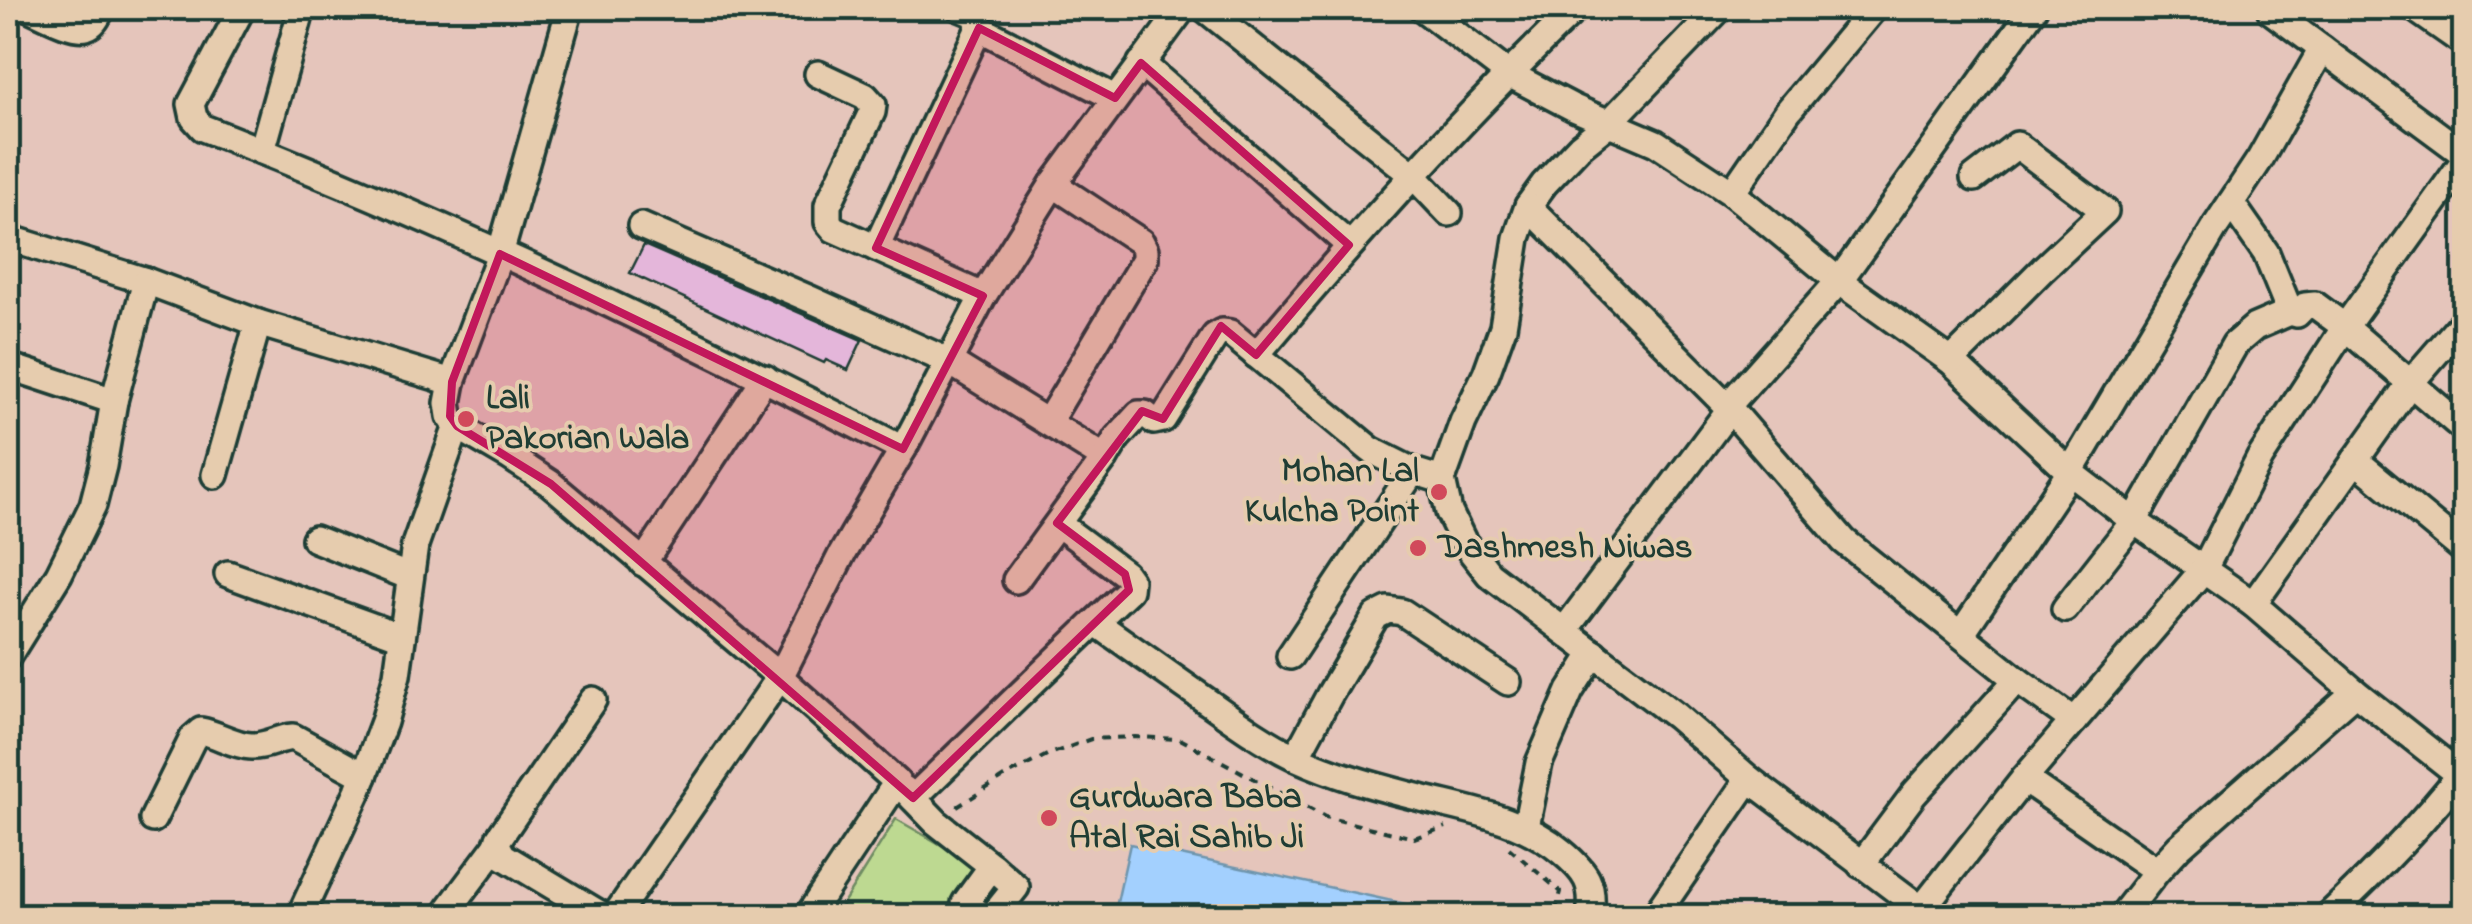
<svg xmlns="http://www.w3.org/2000/svg" width="2472" height="924" font-family="'Indie Flower',sans-serif">
  <rect width="100%" height="100%" fill="#e5c5bb"/>
  <filter id="ink" filterUnits="userSpaceOnUse"><feTurbulence type="fractalNoise" baseFrequency=".01" numOctaves="2"/><feDisplacementMap in="SourceGraphic" scale="20" xChannelSelector="R" yChannelSelector="G"/><feConvolveMatrix kernelMatrix="1 2 1 2 8 2 1 2 1" color-interpolation-filters="sRGB"/></filter>
  <g filter="url(#ink)">
    <!-- green -->
    <polygon fill="#bdd991" stroke="#6e8b62" stroke-width="2.5" points="896,819 978,866 946,916 835,916"/>
    <!-- water -->
    <polygon fill="#a3d0fe" stroke="#6e95ad" stroke-width="2.5" points="1130,844 1447,913 1446,916 1114,916"/>
    <!-- building -->
    <polygon fill="#e4b6da" stroke="#1f3d34" stroke-width="2.5" points="644,245 862,340 848,370 826,360 824,363 630,273"/>
    <g fill="none" stroke-linecap="round" stroke-linejoin="round">
      <!-- minor casing -->
      <g stroke="#1f3d34" stroke-width="32">
        <g id="minor">
          <path d="M29,8C41,13 73,31 86,27C95,24 98,15 102,8"/>
          <path d="M242,8L191,104L194,118L203,128C442,220 675,332 903,449"/>
          <polyline points="960,8 977,15 979,28"/>
          <polyline points="1204,8 1412,174 1449,213"/>
          <path d="M1422,8L1507,73L1574,108L1656,143L1732,193L1839,281L1951,361L2070,472L2134,521L2253,604L2355,692L2460,775C2419,827 2376,871 2328,916"/>
          <polyline points="1720,8 1610,122 1580,146 1544,184 1528,206 1730,409 1844,541 2017,680 2074,721"/>
          <polyline points="2274,8 2271,11 2464,154"/>
          <polyline points="2414,8 2464,43"/>
          <polyline points="1141,63 1349,245"/>
          <polyline points="818,74 865,96 873,105 872,112 828,205 828,222 834,229 983,296"/>
          <polyline points="262,151 302,8"/>
          <polyline points="1732,193 1788,111 1874,8"/>
          <polyline points="2231,203 2266,253 2290,312 2297,314 2305,306 2315,305 2345,327 2464,429"/>
          <polyline points="1528,206 1517,238 1503,327 1486,374 1463,422 1442,480 1449,512 1463,541 1489,574 1564,631"/>
          <polyline points="641,226 810,299 950,362 1105,458 1016,580"/>
          <polyline points="8,238 146,281 258,323 452,382 448,403 450,416 457,426 510,457 551,484 780,677 897,782 808,916"/>
          <polyline points="876,248 979,28 1115,98"/>
          <path d="M1256,355C1358,235 1462,117 1576,8"/>
          <polyline points="1951,361 2043,269 2105,211 2017,145 1974,178"/>
          <polyline points="8,366 114,401"/>
          <polyline points="452,382 500,254 570,8"/>
          <polyline points="1048,422 1145,259 1145,250 1141,242 1053,184"/>
          <polyline points="1105,458 1117,438 1139,414 1145,414 1154,421 1163,419 1215,336 1222,332 1230,333 1371,450 1413,471 1442,480"/>
          <polyline points="2355,460 2464,550"/>
          <polyline points="215,475 258,323"/>
          <polyline points="1058,524 1125,574 1130,581 1129,590 1095,622"/>
          <polyline points="315,539 410,577"/>
          <polyline points="643,563 765,378"/>
          <polyline points="228,574 402,637"/>
          <polyline points="2253,604 2411,382 2464,321"/>
          <polyline points="2065,609 2134,521 2235,344 2255,327 2290,312"/>
          <polyline points="1961,634 2070,472 2217,224 2260,159 2322,49"/>
          <polyline points="8,656 59,574 93,505 103,466 114,401 146,281"/>
          <polyline points="1290,656 1413,471"/>
          <polyline points="593,700 499,838 497,845 503,856 603,916"/>
          <polyline points="1296,757 1330,694 1376,616 1388,610 1402,612 1508,682"/>
          <polyline points="2024,779 2157,871"/>
          <polyline points="904,789 936,822 992,866 965,903 982,916"/>
          <path d="M913,798L1095,622C1130,647 1165,672 1201,697C1232,719 1263,742 1297,758C1334,775 1374,786 1413,796C1465,810 1519,816 1562,852C1586,872 1595,884 1590,916"/>
          <path d="M153,819L193,738L201,731C218,734 233,745 251,746C266,747 278,738 293,737L364,776"/>
          <polyline points="1526,827 1539,763 1570,691 1594,653"/>
          <polyline points="1861,865 1914,794 2017,680"/>
          <polyline points="992,866 1016,887 993,916"/>
          <polyline points="1920,908 1749,779 1676,716 1564,631 1730,409 1732,401 1839,281 2034,8"/>
          <polyline points="449,909 497,845"/>
          <polyline points="300,916 358,791 384,722 397,675 415,545 457,426"/>
          <polyline points="615,916 780,677 842,554 903,449 983,296 1053,184 1183,8"/>
          <polyline points="1655,916 1749,779"/>
          <polyline points="1916,916 2024,779 2204,569 2260,458 2345,327 2464,161"/>
          <polyline points="2122,916 2157,871 2179,847 2355,692"/>
        </g>
      </g>
      <!-- path -->
      <g stroke="#1f3d34" stroke-width="4" stroke-dasharray="8 8" stroke-linecap="butt">
        <polyline points="957,807 1004,777 1047,755 1091,739 1135,737 1180,739 1325,817 1414,838 1446,827"/>
        <polyline points="1509,848 1561,892 1554,916"/>
      </g>
      <!-- minor -->
      <use href="#minor" stroke="#e6ccae" stroke-width="25"/>
    </g>
  </g>
  <!-- marked area -->
  <path fill="#c2185b" fill-opacity="0.2" stroke="#c2185b" stroke-width="8" stroke-linejoin="round" d="M979,28L1115,98L1141,63L1349,245L1256,355L1221,326L1163,419L1142,411L1057,523L1125,574L1129,590L913,798L551,484L457,426L450,416L452,382L500,254L903,449L983,296L876,248Z"/>
  <!-- markers -->
  <g fill="#d1495b" stroke="#e6ccae" stroke-width="4">
    <circle cx="466" cy="419" r="10"/>
    <circle cx="1439" cy="492" r="10"/>
    <circle cx="1418" cy="548" r="10"/>
    <circle cx="1049" cy="818" r="10"/>
  </g>
  <g text-anchor="middle" dominant-baseline="central" stroke-width="8" stroke-linejoin="round" paint-order="stroke">
    <!-- poi labels -->
    <g font-size="35" font-weight="bold" fill="#1f3d34" stroke="#e6ccae" text-anchor="start">
      <text x="486" y="399">Lali<tspan x="486" dy="40">Pakorian Wala</tspan></text>
      <text x="1419" y="472" text-anchor="end">Mohan Lal<tspan x="1419" dy="40">Kulcha Point</tspan></text>
      <text x="1438" y="548">Dashmesh Niwas</text>
      <text x="1069" y="798">Gurdwara Baba<tspan x="1069" dy="40">Atal Rai Sahib Ji</tspan></text>
    </g>
  </g>
  <!-- margin -->
  <rect width="2472" height="924" fill="none" stroke="#e6ccae" stroke-width="40"/>
  <rect x="20" y="20" width="2432" height="884" fill="none" stroke="#1f3d34" stroke-width="4" filter="url(#ink)"/>
</svg>
